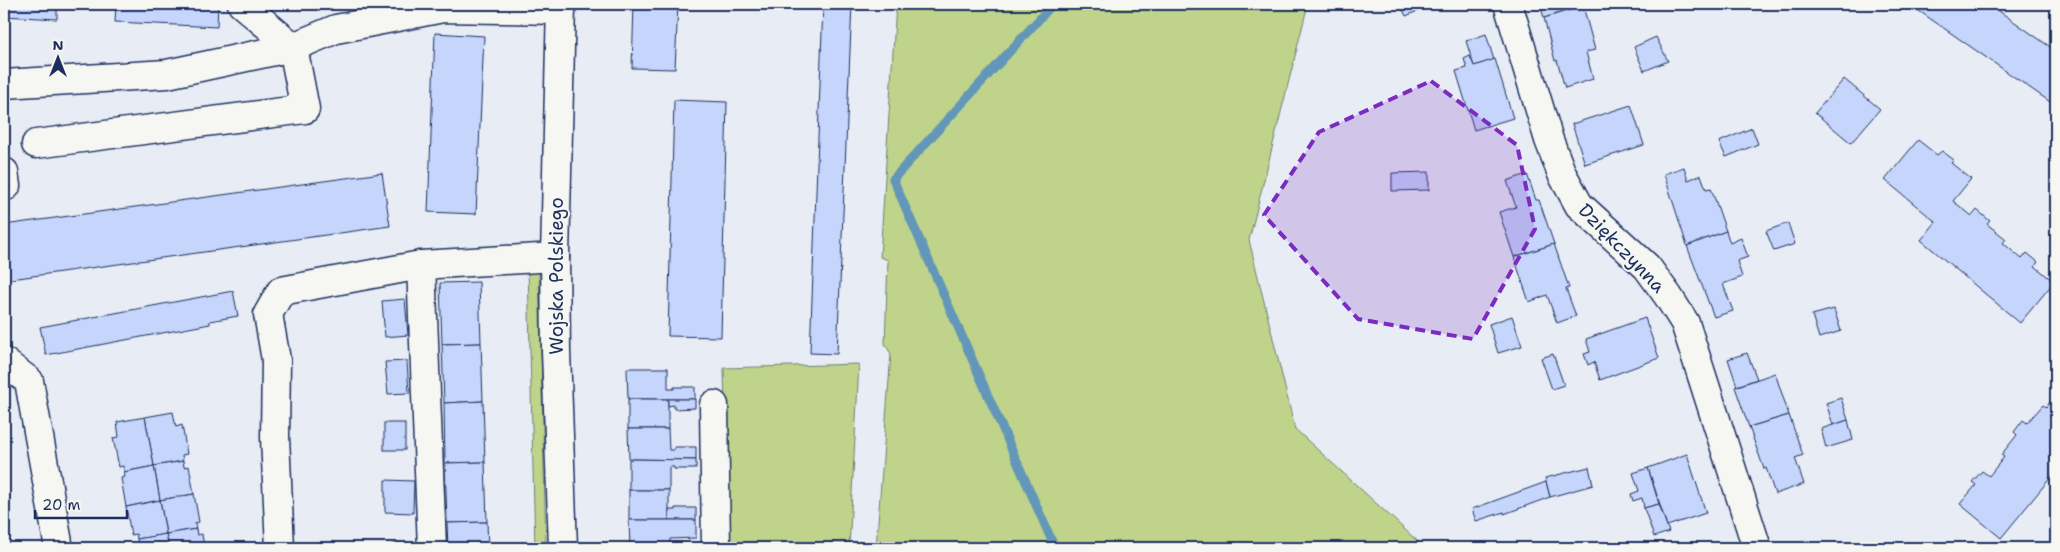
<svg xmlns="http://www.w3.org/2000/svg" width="2060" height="552" font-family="'Shantell Sans',sans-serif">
  <rect width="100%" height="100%" fill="#e7ecf5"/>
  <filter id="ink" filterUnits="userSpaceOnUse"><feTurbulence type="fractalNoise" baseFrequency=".02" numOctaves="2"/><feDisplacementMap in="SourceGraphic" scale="10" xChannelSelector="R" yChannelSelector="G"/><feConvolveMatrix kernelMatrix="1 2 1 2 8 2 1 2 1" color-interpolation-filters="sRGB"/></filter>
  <g filter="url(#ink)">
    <!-- green -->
    <g fill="#bfd48a" stroke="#6d8274">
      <polygon points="896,4 1308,4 1249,240 1295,429 1425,548 876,548 891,354 885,344 888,260 880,257"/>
      <polygon points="528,268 539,272 546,548 535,548"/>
      <polygon points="859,364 849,548 728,548 724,368"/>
    </g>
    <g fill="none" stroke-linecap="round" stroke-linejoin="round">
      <!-- stream -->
      <polyline stroke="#6497b9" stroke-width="9" points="1053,4 893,179 1055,548"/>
    </g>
    <!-- building -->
    <g fill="#c5d5fb" stroke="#1b2f5e">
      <polygon points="4,4 57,4 57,19 4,16"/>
      <polygon points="116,4 218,4 217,27 115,22"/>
      <polygon points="634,4 678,4 675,69 632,68"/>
      <polygon points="823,4 852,4 837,354 810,353"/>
      <polygon points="1400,4 1434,4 1406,16"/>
      <polygon points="1540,4 1582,4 1583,6 1544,18"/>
      <polygon points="1909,4 1989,4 2056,51 2056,106"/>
      <polygon points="1583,6 1595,50 1586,52 1593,79 1565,88 1557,60 1555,61 1544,18"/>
      <polygon points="435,33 484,36 476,214 428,212"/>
      <polygon points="1486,34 1494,60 1474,66 1466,41"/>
      <polygon points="1656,37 1668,61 1644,71 1634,47"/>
      <polygon points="1470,56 1474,66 1495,59 1513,118 1474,130 1456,71 1467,68 1464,59"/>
      <polygon points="1844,79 1880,109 1851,143 1815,113"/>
      <polygon points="674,100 727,102 721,337 668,336"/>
      <polygon points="1631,105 1644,145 1585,164 1572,124"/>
      <polygon points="1752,128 1758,144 1726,157 1719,142"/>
      <polygon points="1918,140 1937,155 1942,151 1954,160 1951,163 1971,179 1953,201 1972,216 1977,210 1990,221 1987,224 2006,239 2003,243 2022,259 2027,253 2038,262 2035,266 2054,282 2020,323 1921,240 1936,222 1885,180"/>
      <polygon points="1684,167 1688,180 1701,175 1706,189 1711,188 1726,231 1687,246 1664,174"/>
      <polygon points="1429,172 1429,190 1392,191 1392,173"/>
      <polygon points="382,173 390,226 4,280 4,225"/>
      <polygon points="1527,174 1536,200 1539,200 1554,244 1514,257 1499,212 1516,207 1507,181"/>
      <polygon points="1788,223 1795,244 1774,251 1766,231"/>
      <polygon points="1726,231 1730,243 1741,238 1748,257 1737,261 1742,277 1723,284 1733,311 1714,317 1687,246"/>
      <polygon points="1554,244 1569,288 1566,289 1576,316 1557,323 1547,295 1529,302 1514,257"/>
      <polygon points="479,282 481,343 442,344 440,283"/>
      <polygon points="233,291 238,316 210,321 210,324 46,355 40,327"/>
      <polygon points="405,299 408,335 385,337 382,301"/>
      <polygon points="1834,309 1841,331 1819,338 1812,315"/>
      <polygon points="1512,316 1522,346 1498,353 1489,324"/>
      <polygon points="1645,318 1659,358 1600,380 1594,362 1588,365 1584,354 1590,352 1586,339"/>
      <polygon points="481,343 483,401 444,403 442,344"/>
      <polygon points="1747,353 1757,379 1737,386 1728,359"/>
      <polygon points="1553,354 1564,385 1552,389 1541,358"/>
      <polygon points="407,361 409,393 388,394 385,362"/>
      <polygon points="627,368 668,368 668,389 674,389 674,387 695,387 695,399 628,399"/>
      <polygon points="1775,373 1789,415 1749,427 1735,387"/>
      <polygon points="2056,395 2056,471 2001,538 1960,504 1976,485 1972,482 1982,471 1989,476 2004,457 2001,455 2017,435 2014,432 2023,420 2027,423 2043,405 2046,407"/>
      <polygon points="1841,398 1848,420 1833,425 1826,403"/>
      <rect x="628" y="399" width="40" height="30"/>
      <polygon points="668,399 695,399 695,408 674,409 674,405 668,406"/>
      <polygon points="483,401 485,462 445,463 444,403"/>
      <polygon points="173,412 176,427 182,425 187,454 182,455 183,461 154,466 145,417"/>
      <polygon points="1789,415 1803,455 1795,458 1804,484 1775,494 1766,468 1764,469 1749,427"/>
      <polygon points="145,417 154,466 124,472 123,466 119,467 113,438 119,437 117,422"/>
      <polygon points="1848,420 1853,440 1826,448 1821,429"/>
      <rect x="384" y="423" width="21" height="27"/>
      <polygon points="628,429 668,429 669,450 674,450 674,447 696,447 696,460 629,459"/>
      <polygon points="1687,454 1706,513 1667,526 1648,468"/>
      <polygon points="629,459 696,460 696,469 674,469 674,467 669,467 669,490 629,490"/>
      <polygon points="183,461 184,467 189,466 194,494 160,500 154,466"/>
      <polygon points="485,462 487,522 447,523 445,463"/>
      <polygon points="154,466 160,500 126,507 121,478 125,477 124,472"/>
      <polygon points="1589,467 1593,485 1550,497 1545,478"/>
      <polygon points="1648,468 1659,504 1644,508 1642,498 1633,501 1631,494 1639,491 1633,473"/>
      <polygon points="385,480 414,481 413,513 385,512"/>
      <polygon points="1546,482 1550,497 1504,514 1504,512 1476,521 1472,509"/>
      <rect x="629" y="490" width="40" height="30"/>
      <polygon points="194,494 199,522 195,523 196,529 166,534 160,500"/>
      <polygon points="160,500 166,534 137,539 136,534 131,535 126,507"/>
      <polygon points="1659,504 1669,532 1654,537 1644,508"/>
      <polygon points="675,508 696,508 696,520 669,520 669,510 675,510"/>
      <polygon points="629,520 696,520 696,538 670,539 670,548 630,548"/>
      <polygon points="487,522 488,548 448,548 447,523"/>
      <polygon points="196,529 197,535 202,534 204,548 169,548 166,534"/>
      <polygon points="166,534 169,548 133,548 133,546 138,545 137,539"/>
      <rect x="394" y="544" width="21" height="4"/>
    </g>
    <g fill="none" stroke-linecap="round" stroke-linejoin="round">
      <!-- minor casing -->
      <g stroke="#1b2f5e" stroke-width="31">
        <g id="minor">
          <polyline points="242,4 293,47 336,29 443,8 561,10"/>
          <polyline points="561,4 555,257 556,351 563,548"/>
          <polyline points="1508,4 1549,140 1562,174 1579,205 1647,267 1668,296 1685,323 1757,548"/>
          <polyline points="4,84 167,74 293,47 305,109 36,144"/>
          <polyline points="4,172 6,186"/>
          <polyline points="421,265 432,548"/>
          <polyline points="4,362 29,381 59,548"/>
          <polyline points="714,405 716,548"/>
          <polyline points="280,548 275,437 276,360 268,314 281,291 421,265 555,257"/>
        </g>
      </g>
      <!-- minor -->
      <use href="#minor" stroke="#f6f6f2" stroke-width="28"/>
    </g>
  </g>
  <!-- marked area -->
  <path fill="#7b2cbf" fill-opacity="0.2" stroke="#7b2cbf" stroke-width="4" stroke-dasharray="10 6" stroke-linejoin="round" d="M1431,81L1517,145L1535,229L1473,339L1358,319L1264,215L1319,132Z"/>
  <g text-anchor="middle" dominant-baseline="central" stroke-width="4" stroke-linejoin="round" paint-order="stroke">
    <!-- street labels -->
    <g font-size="19" fill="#1b2f5e" stroke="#f6f6f2">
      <text transform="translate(1622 248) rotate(46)">Dziękczynna</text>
      <text transform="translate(556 276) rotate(-90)">Wojska Polskiego</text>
    </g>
  </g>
  <!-- margin -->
  <rect width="2060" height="552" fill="none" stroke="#f6f6f2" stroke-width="20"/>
  <rect x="10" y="10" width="2040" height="532" fill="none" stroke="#1b2f5e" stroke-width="2" filter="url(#ink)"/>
  <!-- north arrow -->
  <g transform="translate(58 58)" stroke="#f6f6f2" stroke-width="4" paint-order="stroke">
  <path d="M0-4L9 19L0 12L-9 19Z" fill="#1b2f5e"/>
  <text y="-8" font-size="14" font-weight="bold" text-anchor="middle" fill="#1b2f5e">N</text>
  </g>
  <!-- scale -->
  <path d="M35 510v8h92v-8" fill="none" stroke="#1b2f5e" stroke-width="2.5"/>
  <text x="42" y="510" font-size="15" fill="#1b2f5e" stroke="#f6f6f2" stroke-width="4" paint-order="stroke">20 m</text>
</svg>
